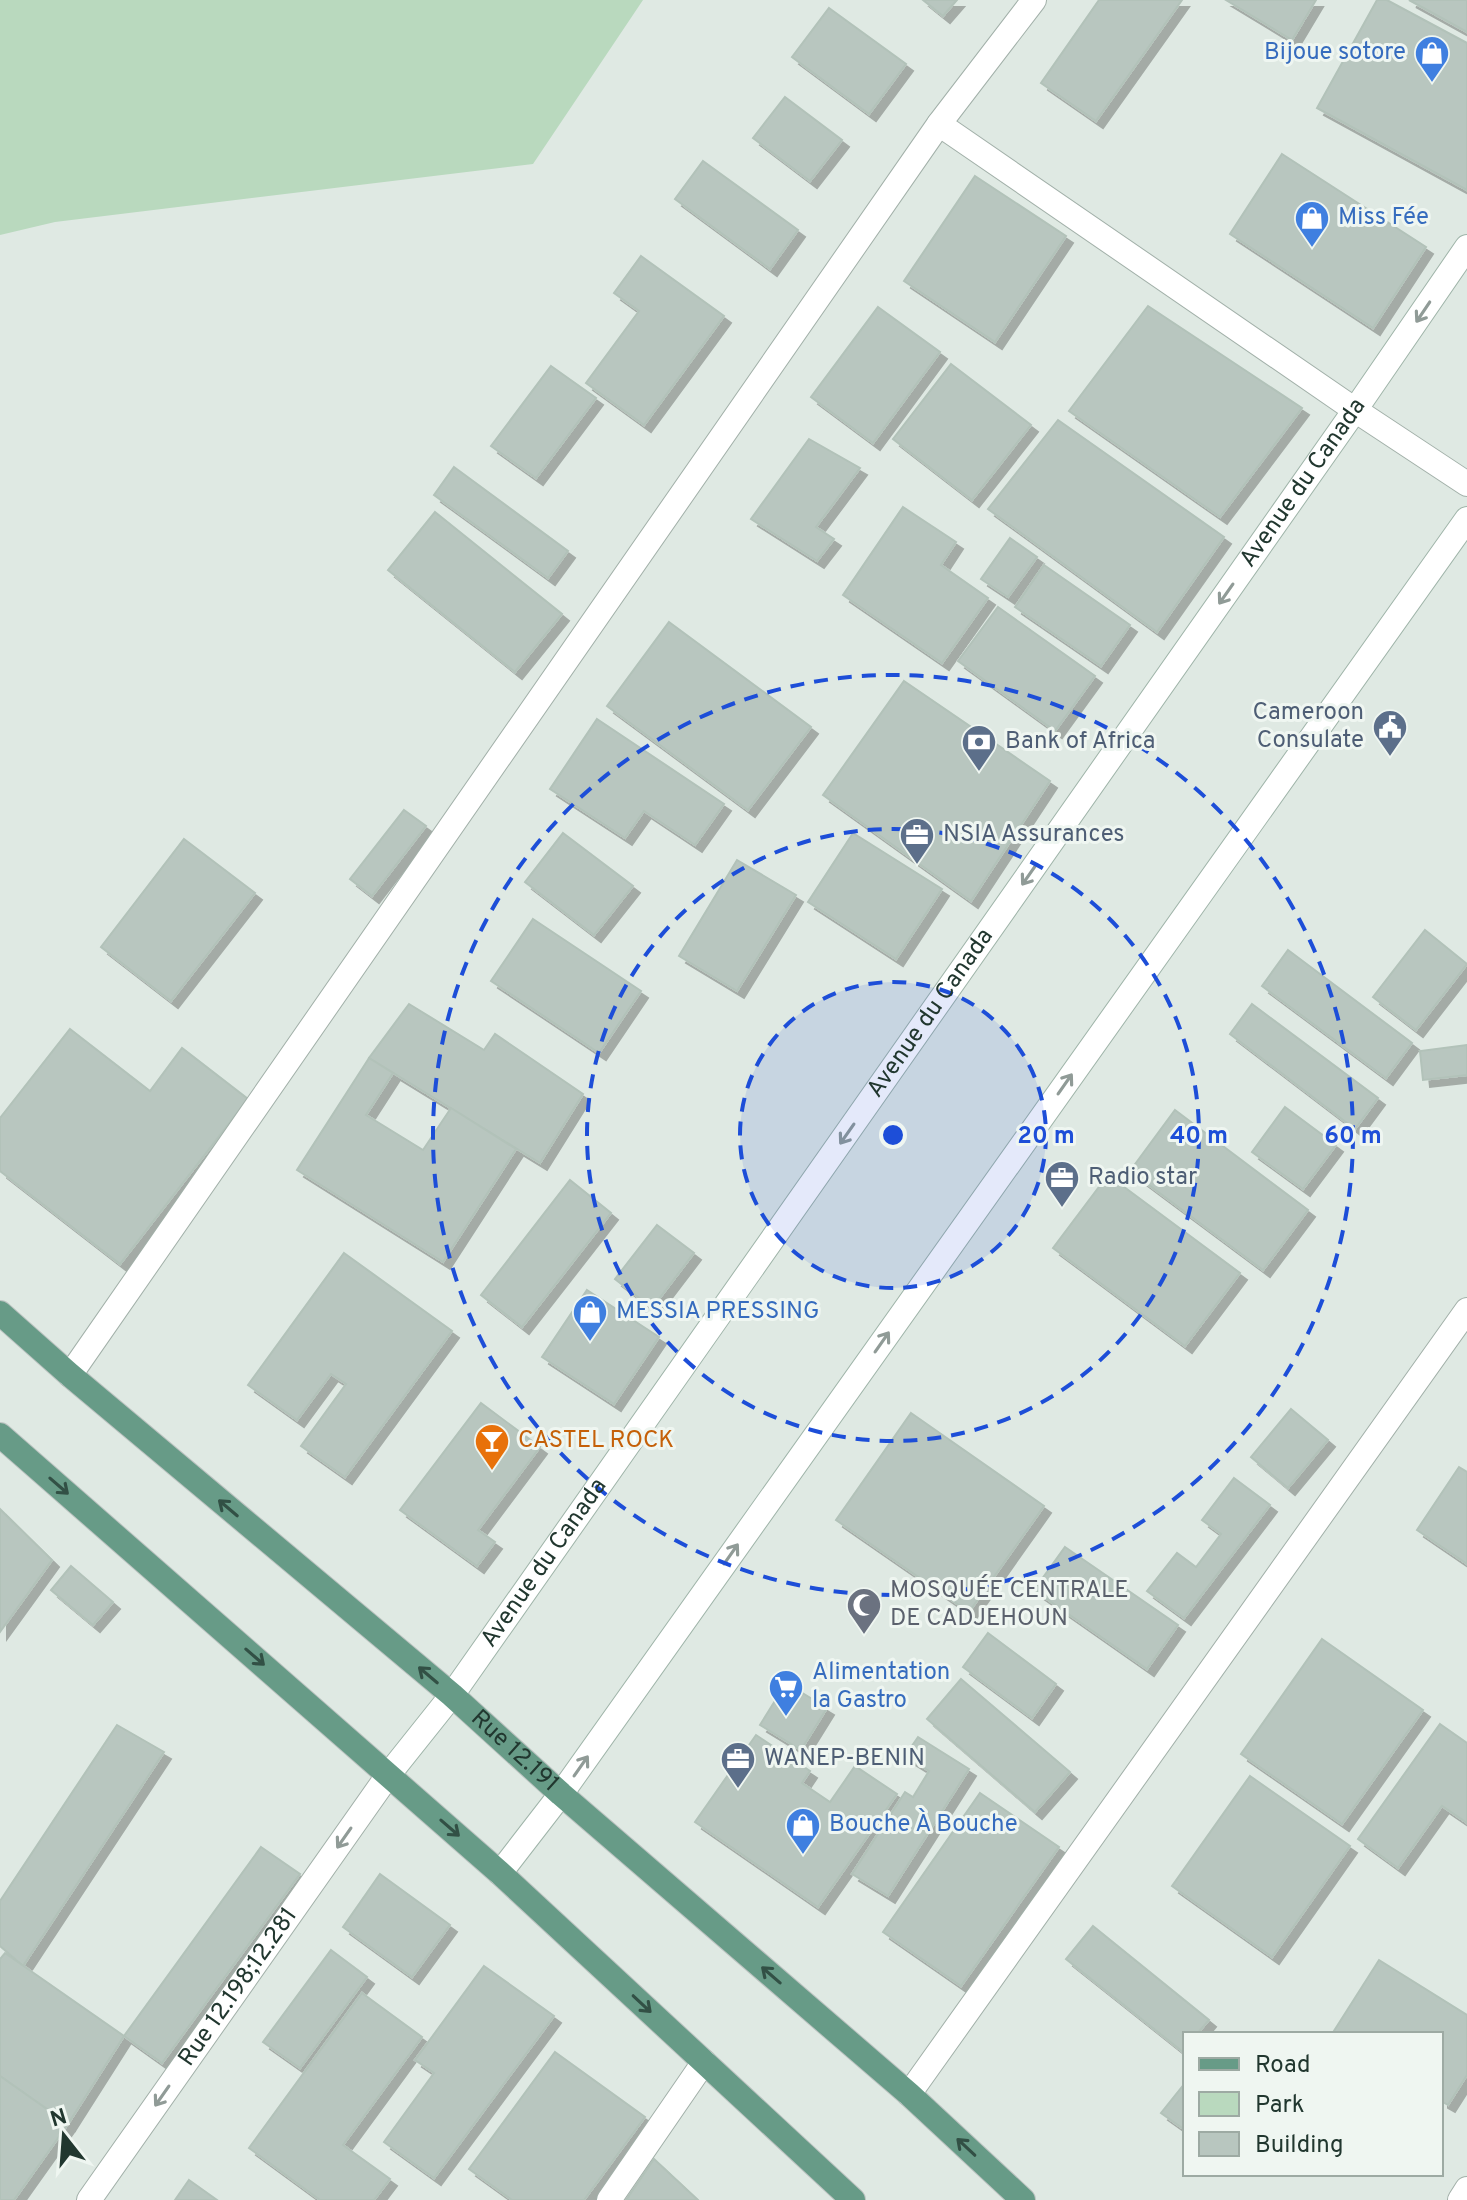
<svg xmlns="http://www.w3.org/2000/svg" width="1467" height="2200" font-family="Overpass,sans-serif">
  <defs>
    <filter id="shadow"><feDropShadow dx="7" dy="7" stdDeviation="0" flood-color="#0004"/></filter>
  </defs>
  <rect width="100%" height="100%" fill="#dfe9e3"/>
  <!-- green -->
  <polygon fill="#b9d9be" points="0,0 643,0 533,164 55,222 0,235"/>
  <!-- building -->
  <g fill="#b8c6bf" stroke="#b2c2b9" stroke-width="2" filter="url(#shadow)">
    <polygon points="923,0 957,0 943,16"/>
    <polygon points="1099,0 1182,0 1096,121 1041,83"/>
    <polygon points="1226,0 1316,0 1292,40"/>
    <polygon points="1377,0 1387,0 1467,43 1467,190 1317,108"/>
    <polygon points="1409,0 1467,0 1467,32"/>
    <polygon points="829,8 906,64 869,114 792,57"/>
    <polygon points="785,97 842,140 810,181 753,138"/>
    <polygon points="1282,154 1426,247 1373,328 1230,234"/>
    <polygon points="703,161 798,230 770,269 675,199"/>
    <polygon points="975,176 1066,236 995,342 904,281"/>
    <polygon points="641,256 724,316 644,425 586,383 639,311 614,293"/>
    <polygon points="1148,306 1302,408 1220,517 1069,411"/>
    <polygon points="878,307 940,352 873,443 811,397"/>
    <polygon points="951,364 1031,425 972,500 893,439"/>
    <polygon points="551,366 596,398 536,478 491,446"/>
    <polygon points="1058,420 1224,537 1157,632 988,509"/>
    <polygon points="809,439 860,468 816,527 834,539 817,561 751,519"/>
    <polygon points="454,467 568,551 548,578 434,495"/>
    <polygon points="903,507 956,542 941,565 988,598 942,663 843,595"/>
    <polygon points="435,512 562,614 515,672 388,570"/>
    <polygon points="1010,538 1037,557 1008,597 981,579"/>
    <polygon points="1044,565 1130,625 1101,666 1015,607"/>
    <polygon points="998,607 1095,676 1055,731 958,661"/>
    <polygon points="669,622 811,727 748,810 607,706"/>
    <polygon points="904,681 1050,781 971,901 823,795"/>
    <polygon points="597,719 724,804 695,845 644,811 625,838 550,789"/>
    <polygon points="404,810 426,826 372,896 350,879"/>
    <polygon points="563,833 633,886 594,935 525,882"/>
    <polygon points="853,833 942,889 896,959 808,902"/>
    <polygon points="184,839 255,893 171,1001 101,947"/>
    <polygon points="737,860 796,895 737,991 679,956"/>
    <polygon points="533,919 641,991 599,1053 491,981"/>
    <polygon points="1425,930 1467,964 1416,1030 1373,997"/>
    <polygon points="1288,950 1412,1043 1386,1078 1262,986"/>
    <polygon points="409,1004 484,1050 495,1034 583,1094 540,1163 369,1058"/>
    <polygon points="1252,1004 1378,1098 1355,1129 1230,1034"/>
    <polygon points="70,1029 150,1091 182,1048 248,1099 120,1264 0,1171 0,1118"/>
    <polygon points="1467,1045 1467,1075 1423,1080 1420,1051"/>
    <polygon points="369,1058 393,1073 366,1115 423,1150 451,1108 516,1149 443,1262 297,1170"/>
    <polygon points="1285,1107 1336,1145 1303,1189 1252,1152"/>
    <polygon points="1175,1110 1308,1210 1263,1270 1130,1171"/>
    <polygon points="1108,1175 1240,1273 1185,1346 1053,1248"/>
    <polygon points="570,1180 611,1213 522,1327 481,1295"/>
    <polygon points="657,1225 694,1253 652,1308 615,1279"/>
    <polygon points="344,1253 452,1331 345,1477 301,1446 346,1384 331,1374 297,1420 248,1385"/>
    <polygon points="587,1290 659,1337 614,1404 542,1357"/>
    <polygon points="481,1403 540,1447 478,1530 495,1542 477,1566 400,1510"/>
    <polygon points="1291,1409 1328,1440 1288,1488 1251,1457"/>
    <polygon points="911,1413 1044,1506 969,1612 836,1520"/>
    <polygon points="1459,1467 1467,1472 1467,1564 1417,1530"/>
    <polygon points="1234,1478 1270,1505 1184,1618 1147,1591 1177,1553 1196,1567 1221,1534 1202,1520"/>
    <polygon points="0,1509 52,1560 0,1632"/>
    <polygon points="1065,1547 1178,1625 1147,1669 1034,1590"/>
    <polygon points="71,1566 113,1602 93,1625 51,1590"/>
    <polygon points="988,1633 1056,1684 1032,1718 963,1667"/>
    <polygon points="1322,1639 1423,1710 1342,1824 1241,1754"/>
    <polygon points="961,1679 1070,1772 1035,1812 927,1719"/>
    <polygon points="786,1683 827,1708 801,1750 760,1725"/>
    <polygon points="1440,1724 1467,1743 1467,1823 1442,1806 1398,1868 1358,1839"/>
    <polygon points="117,1725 164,1752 23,1966 0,1946 0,1901"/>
    <polygon points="756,1735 810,1771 802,1783 830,1802 855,1766 897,1794 818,1907 695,1822"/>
    <polygon points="918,1737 969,1769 888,1896 852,1874 905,1792 913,1797 929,1771 905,1756"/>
    <polygon points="1250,1776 1350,1846 1272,1957 1172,1886"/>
    <polygon points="980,1793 1059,1847 961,1986 883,1932"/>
    <polygon points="261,1847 300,1874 162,2063 124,2036"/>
    <polygon points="380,1874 450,1925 412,1977 343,1927"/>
    <polygon points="1093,1926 1209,2020 1197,2034 1185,2034 1185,2049 1183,2052 1066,1959"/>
    <polygon points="331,1950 367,1977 300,2068 263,2042"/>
    <polygon points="5,1953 124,2036 68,2124 0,2076 0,1959"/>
    <polygon points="1379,1960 1467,2015 1467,2075 1448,2105 1441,2101 1441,2034 1332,2034"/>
    <polygon points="484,1966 554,2016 434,2178 384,2142 434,2073 415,2060"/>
    <polygon points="362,1993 422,2037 343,2145 390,2179 374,2200 320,2200 249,2148"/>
    <polygon points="555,2052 645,2117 584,2200 512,2200 469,2169"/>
    <polygon points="0,2076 68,2124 14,2200 0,2200"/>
    <polygon points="1185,2083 1185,2130 1161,2113"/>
    <polygon points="654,2159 698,2200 626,2200"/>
    <polygon points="189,2180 217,2200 175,2200"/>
  </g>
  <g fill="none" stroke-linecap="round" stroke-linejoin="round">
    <!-- minor casing -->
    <g stroke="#a2b0a9" stroke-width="26">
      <g id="minor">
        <polyline points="939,124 1355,410 1467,484"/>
        <polyline points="70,1375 939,124 1034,0"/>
        <polyline points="909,2094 1467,1310"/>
        <path id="s1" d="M89,2200L389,1774"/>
        <polyline points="609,2200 704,2062"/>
        <polyline points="1460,2200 1467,2189"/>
      </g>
    </g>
    <!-- secondary casing -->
    <g stroke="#9fb4a9" stroke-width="26">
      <g id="secondary">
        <path id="s2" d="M389,1774L452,1695L1355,410L1467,247"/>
        <polyline points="500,1873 561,1794 1467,519"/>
      </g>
    </g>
    <!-- primary casing -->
    <g stroke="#bcc3c1" stroke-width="26">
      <g id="primary">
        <path id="s3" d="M0,1313L70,1375L452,1695L561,1794L909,2094L1023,2200"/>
        <polyline points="0,1435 500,1873 853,2200"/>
      </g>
    </g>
    <!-- minor -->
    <use href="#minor" stroke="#fff" stroke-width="24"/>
    <!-- secondary -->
    <use href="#secondary" stroke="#fff" stroke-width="24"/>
    <!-- primary -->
    <use href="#primary" stroke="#679b87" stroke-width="24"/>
  </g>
  <!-- one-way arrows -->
  <defs><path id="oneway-shaft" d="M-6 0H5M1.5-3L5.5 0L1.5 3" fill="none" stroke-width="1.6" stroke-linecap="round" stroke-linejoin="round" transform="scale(2)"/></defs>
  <g stroke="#909b97">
    <use href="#oneway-shaft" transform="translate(1423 312) rotate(124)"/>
    <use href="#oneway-shaft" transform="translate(1226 594) rotate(125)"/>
    <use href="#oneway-shaft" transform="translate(1029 875) rotate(125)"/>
    <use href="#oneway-shaft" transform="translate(1065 1084) rotate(-55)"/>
    <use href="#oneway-shaft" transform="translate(847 1134) rotate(125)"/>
    <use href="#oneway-shaft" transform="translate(882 1342) rotate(-55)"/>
    <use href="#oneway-shaft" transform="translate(731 1554) rotate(-55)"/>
    <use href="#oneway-shaft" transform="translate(581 1766) rotate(-55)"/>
    <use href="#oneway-shaft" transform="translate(344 1838) rotate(125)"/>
    <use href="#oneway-shaft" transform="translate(162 2096) rotate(125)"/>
  </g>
  <g stroke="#325045">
    <use href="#oneway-shaft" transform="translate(59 1486) rotate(41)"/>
    <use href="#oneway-shaft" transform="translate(228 1508) rotate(-140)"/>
    <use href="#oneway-shaft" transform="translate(255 1657) rotate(41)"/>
    <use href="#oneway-shaft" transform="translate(428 1675) rotate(-140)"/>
    <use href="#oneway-shaft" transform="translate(450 1828) rotate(41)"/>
    <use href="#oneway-shaft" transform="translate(771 1975) rotate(-139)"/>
    <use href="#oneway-shaft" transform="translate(642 2004) rotate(43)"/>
    <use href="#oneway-shaft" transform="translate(966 2147) rotate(-137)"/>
  </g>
  <!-- distance rings -->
  <circle cx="893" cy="1135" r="153" fill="#1d4ed8" fill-opacity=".12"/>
  <g fill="none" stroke="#1d4ed8" stroke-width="4" stroke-dasharray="14 10">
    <circle cx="893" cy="1135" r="153"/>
    <circle cx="893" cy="1135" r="306"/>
    <circle cx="893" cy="1135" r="460"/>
  </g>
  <!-- icons -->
  <defs>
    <g id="shop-pin" transform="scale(1.8)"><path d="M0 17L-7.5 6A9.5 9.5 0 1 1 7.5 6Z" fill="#3f7fe0" stroke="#eff6f1"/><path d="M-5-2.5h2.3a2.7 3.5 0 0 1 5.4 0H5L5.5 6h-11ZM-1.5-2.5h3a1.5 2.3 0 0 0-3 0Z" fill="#fff"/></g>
    <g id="civic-pin" transform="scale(1.8)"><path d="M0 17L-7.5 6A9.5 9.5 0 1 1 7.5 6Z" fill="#5c6f8a" stroke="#eff6f1"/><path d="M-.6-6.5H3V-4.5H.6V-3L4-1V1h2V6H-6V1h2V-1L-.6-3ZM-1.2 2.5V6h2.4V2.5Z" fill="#fff"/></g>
    <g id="bank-pin" transform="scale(1.8)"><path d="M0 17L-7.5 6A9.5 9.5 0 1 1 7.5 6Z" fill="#5c6f8a" stroke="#eff6f1"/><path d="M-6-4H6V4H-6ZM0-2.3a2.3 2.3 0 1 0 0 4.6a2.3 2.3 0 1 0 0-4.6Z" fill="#fff"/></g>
    <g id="office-pin" transform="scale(1.8)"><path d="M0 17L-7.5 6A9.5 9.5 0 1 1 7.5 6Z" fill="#5c6f8a" stroke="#eff6f1"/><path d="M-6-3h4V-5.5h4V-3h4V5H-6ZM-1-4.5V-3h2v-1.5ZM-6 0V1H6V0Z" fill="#fff"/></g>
    <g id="bar-pin" transform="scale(1.8)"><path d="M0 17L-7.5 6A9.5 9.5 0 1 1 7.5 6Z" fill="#e8710a" stroke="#eff6f1"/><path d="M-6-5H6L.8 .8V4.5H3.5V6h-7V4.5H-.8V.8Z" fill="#fff"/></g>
    <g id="mosque-pin" transform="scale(1.8)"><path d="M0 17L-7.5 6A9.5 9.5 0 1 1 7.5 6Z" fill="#6b7280" stroke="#eff6f1"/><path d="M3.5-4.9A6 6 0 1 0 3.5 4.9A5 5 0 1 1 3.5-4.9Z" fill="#fff"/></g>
    <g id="supermarket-pin" transform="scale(1.8)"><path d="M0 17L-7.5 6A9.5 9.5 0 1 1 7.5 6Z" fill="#3f7fe0" stroke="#eff6f1"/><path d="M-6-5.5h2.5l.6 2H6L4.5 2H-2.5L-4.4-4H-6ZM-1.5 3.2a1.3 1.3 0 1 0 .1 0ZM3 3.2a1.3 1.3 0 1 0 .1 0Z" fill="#fff"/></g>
  </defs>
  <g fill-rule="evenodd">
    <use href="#shop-pin" x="1432" y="53"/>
    <use href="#shop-pin" x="1312" y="218"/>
    <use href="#civic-pin" x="1390" y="727"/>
    <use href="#bank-pin" x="979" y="742"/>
    <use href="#office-pin" x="917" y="835"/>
    <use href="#office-pin" x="1062" y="1178"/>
    <use href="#shop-pin" x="590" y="1312"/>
    <use href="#bar-pin" x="492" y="1441"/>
    <use href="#mosque-pin" x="864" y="1605"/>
    <use href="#supermarket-pin" x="786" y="1687"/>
    <use href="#office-pin" x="738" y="1759"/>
    <use href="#shop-pin" x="803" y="1825"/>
  </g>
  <g text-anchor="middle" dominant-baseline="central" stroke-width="6" stroke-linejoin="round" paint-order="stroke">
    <!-- shop labels -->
    <g font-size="24" fill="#366cbe" stroke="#eff6f1" text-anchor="start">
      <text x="1406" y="53" text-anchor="end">Bijoue sotore</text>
      <text x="1338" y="218">Miss Fée</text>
      <text x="616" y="1312">MESSIA PRESSING</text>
      <text x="812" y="1673">Alimentation<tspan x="812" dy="28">la Gastro</tspan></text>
      <text x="829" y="1825">Bouche À Bouche</text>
    </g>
    <!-- street labels -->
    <g font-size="24" fill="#21372f" stroke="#eff6f1">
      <text stroke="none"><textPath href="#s2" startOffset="1582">Avenue du Canada</textPath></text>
      <text stroke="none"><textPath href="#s2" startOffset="934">Avenue du Canada</textPath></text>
      <text stroke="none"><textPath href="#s2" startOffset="262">Avenue du Canada</textPath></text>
      <text stroke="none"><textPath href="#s3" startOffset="676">Rue 12.191</textPath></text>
      <text stroke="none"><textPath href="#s1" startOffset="260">Rue 12.198;12.281</textPath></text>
    </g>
    <!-- service labels -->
    <g font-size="24" fill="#4e5e75" stroke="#eff6f1" text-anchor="start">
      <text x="1364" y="713" text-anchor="end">Cameroon<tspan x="1364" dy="28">Consulate</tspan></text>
      <text x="1005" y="742">Bank of Africa</text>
      <text x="943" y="835">NSIA Assurances</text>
      <text x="1088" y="1178">Radio star</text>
      <text x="764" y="1759">WANEP-BENIN</text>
    </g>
    <!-- food labels -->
    <g font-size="24" fill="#c56008" stroke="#eff6f1" text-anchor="start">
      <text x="518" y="1441">CASTEL ROCK</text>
    </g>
    <!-- worship labels -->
    <g font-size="24" fill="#5b616d" stroke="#eff6f1" text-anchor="start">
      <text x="890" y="1591">MOSQUÉE CENTRALE<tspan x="890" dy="28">DE CADJEHOUN</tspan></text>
    </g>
  </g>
  <circle cx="893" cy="1135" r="12" fill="#1d4ed8" stroke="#eff6f1" stroke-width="4"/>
  <g font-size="24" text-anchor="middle" font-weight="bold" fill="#1d4ed8" stroke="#eff6f1" stroke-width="6" stroke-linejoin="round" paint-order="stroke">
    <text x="1046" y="1143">20 m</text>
    <text x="1199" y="1143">40 m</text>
    <text x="1353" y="1143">60 m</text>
  </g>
  <!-- legend -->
  <rect x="1183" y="2032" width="260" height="144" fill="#eff6f1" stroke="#9daaa3" stroke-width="2"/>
  <rect x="1199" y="2058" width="40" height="12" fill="#679b87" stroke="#9daaa3" stroke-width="2"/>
  <text x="1255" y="2072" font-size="24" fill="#21372f">Road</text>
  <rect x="1199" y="2092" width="40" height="24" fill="#b9d9be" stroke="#9daaa3" stroke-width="2"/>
  <text x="1255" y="2112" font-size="24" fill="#21372f">Park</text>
  <rect x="1199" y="2132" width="40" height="24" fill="#b8c6bf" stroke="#9daaa3" stroke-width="2"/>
  <text x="1255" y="2152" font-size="24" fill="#21372f">Building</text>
  <!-- north arrow -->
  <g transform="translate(64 2136) rotate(343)" stroke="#eff6f1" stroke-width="6" paint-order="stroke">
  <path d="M0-6L14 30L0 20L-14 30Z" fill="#21372f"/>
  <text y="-12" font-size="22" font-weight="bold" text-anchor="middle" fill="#21372f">N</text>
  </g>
</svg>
